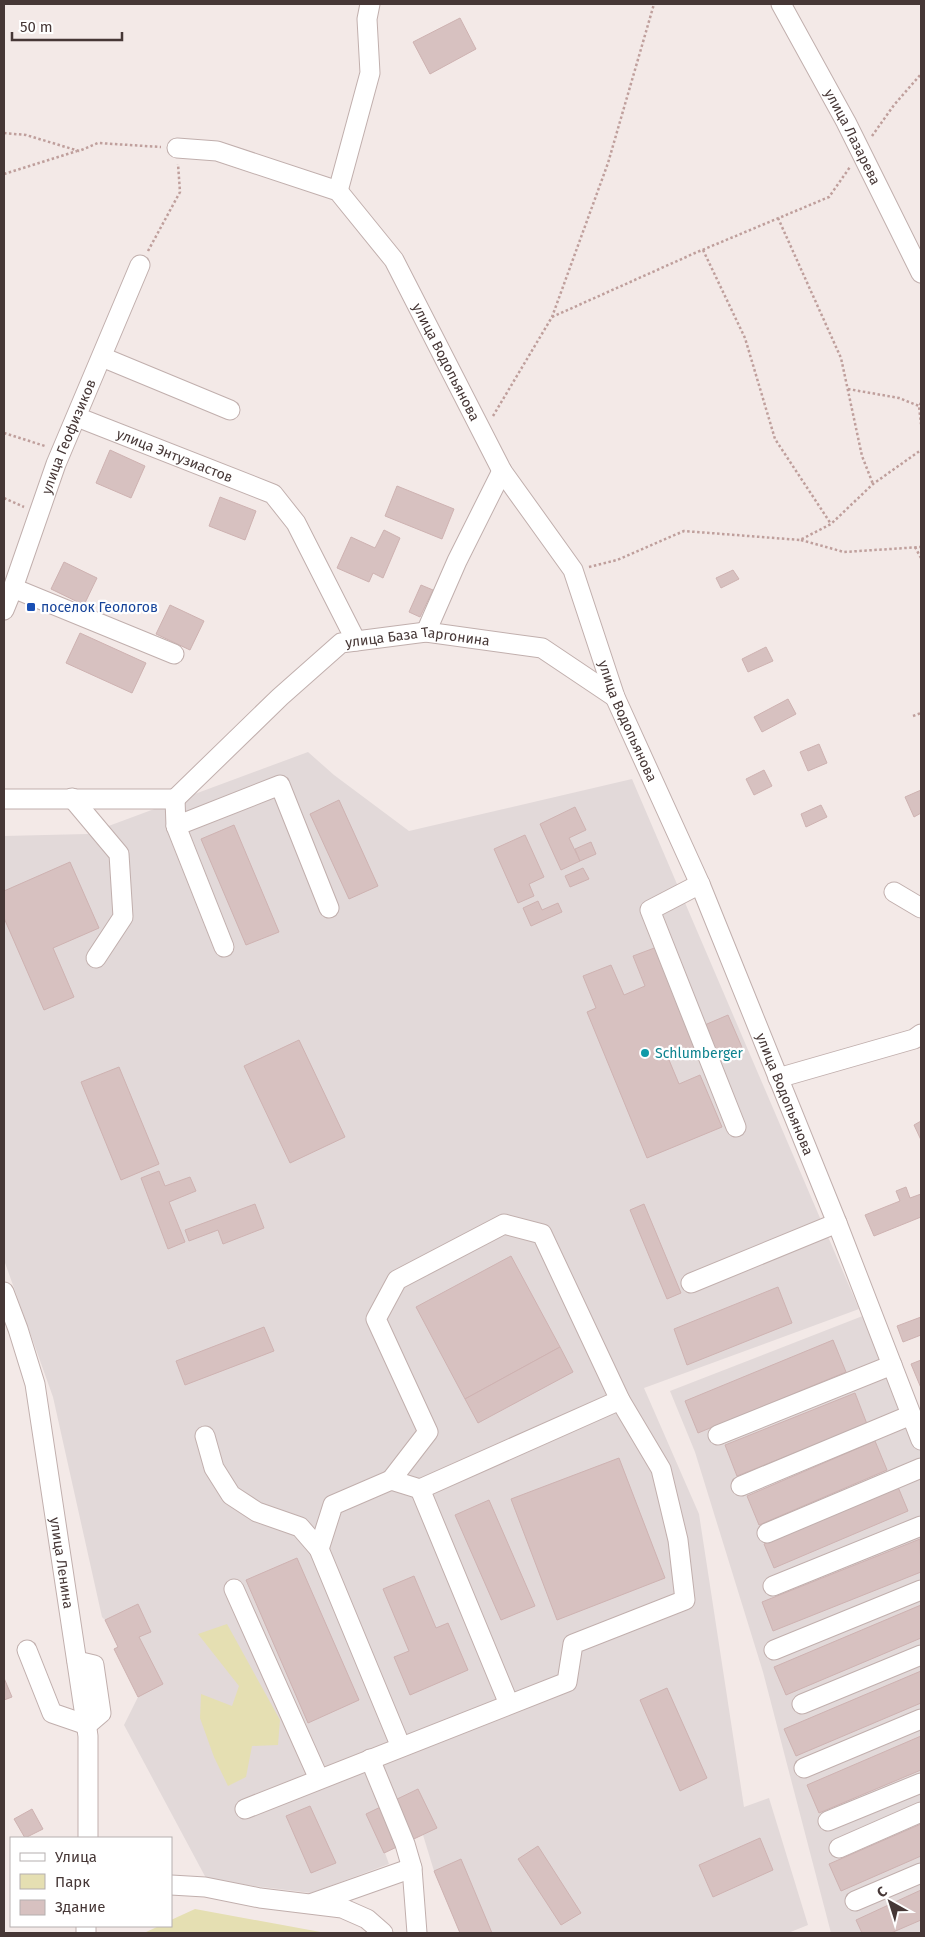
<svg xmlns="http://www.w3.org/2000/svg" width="925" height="1937" font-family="'Fira Sans',sans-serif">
  <rect width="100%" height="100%" fill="#f3e9e7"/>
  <!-- industrial -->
  <g fill="#e2d9d9">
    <polygon points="308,752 334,775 409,831 632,779 859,1309 644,1388 699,1514 744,1807 769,1798 808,1925 788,1933 460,1933 434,1871 423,1835 385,1853 389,1864 311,1893 207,1880 124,1725 138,1697 114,1649 118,1647 105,1620 102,1617 53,1397 4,1260 4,836 87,834"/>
    <polygon points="878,1310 921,1414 921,1933 831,1933 763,1672 695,1452 670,1391"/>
  </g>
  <!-- green -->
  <g fill="#e5dfb2">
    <polygon points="227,1624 280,1720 278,1745 252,1746 246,1777 228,1786 214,1757 200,1718 201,1694 232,1706 239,1686 198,1634"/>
    <polygon points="195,1909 326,1933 144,1933 159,1926 171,1926 171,1920"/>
  </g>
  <!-- building -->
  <g fill="#d7c1c0" stroke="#ceb2b1">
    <polygon points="460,18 476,49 430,74 413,42"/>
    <polygon points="110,450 145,466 131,498 96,483"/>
    <polygon points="397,486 454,509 442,539 385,516"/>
    <polygon points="220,497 256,511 245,540 209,526"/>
    <polygon points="384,530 400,538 383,578 373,573 369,582 337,568 351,537 375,548"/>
    <polygon points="64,562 97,578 84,605 51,589"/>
    <polygon points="733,570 739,579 721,588 716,578"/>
    <polygon points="421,585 433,590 420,617 409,612"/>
    <polygon points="170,605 204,621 190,650 156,634"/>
    <polygon points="80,633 146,663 132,693 66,663"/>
    <polygon points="766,647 773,661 748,672 742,659"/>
    <polygon points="788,699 796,714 762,732 754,717"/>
    <polygon points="819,744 827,763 808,771 800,752"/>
    <polygon points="764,770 772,786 754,795 746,779"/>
    <polygon points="921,790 921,813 914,817 905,797"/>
    <polygon points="339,800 378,886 349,899 310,814"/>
    <polygon points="821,805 827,817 806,827 801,814"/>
    <polygon points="575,807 586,830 569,838 580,861 561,870 540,824"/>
    <polygon points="234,825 279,932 246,945 201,839"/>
    <polygon points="525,835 544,877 529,884 534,896 518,903 494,849"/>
    <polygon points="591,842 596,854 580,861 575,849"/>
    <polygon points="70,862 99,928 53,948 74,997 44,1010 4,918 4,891"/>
    <polygon points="583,868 589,879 570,887 565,876"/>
    <polygon points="538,901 542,910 558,903 562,912 531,926 523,908"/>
    <polygon points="657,947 699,1048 669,1060 679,1084 700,1075 722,1127 647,1158 587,1012 596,1008 583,976 611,965 624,995 645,986 633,956"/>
    <polygon points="728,1015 744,1052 716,1064 700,1027"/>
    <polygon points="299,1040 345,1137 290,1163 244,1066"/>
    <polygon points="119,1067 159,1164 121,1180 81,1082"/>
    <polygon points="921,1121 921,1140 914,1125"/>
    <polygon points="159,1171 165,1186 190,1177 196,1191 169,1202 185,1242 168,1249 141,1178"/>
    <polygon points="906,1187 910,1198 921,1194 921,1217 874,1236 865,1215 900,1201 896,1191"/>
    <polygon points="255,1204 264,1228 223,1244 218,1230 189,1241 185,1230"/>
    <polygon points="644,1204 681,1293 667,1299 630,1210"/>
    <polygon points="511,1256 560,1347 465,1399 416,1307"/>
    <polygon points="778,1287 792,1323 687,1365 674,1329"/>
    <polygon points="921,1317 921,1335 903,1342 897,1326"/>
    <polygon points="264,1327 274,1351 185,1385 176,1361"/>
    <polygon points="833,1340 846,1372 698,1433 685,1401"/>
    <polygon points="560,1347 573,1372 478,1423 465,1399"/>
    <polygon points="921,1360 921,1388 911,1364"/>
    <polygon points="855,1393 867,1424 737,1476 725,1445"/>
    <polygon points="875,1441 887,1470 759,1525 747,1496"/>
    <polygon points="619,1458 665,1578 557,1620 511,1499"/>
    <polygon points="898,1487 908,1511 774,1568 764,1544"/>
    <polygon points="489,1500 535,1606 501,1620 455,1515"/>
    <polygon points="920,1539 921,1572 773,1631 762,1602"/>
    <polygon points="297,1558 359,1700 308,1723 246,1580"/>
    <polygon points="414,1576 436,1628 448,1623 468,1670 410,1695 394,1657 409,1651 383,1589"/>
    <polygon points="138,1604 151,1632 139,1637 163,1684 138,1697 114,1649 118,1647 105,1620"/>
    <polygon points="921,1605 921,1638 786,1695 774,1667"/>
    <polygon points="921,1671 921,1703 796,1756 784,1729"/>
    <polygon points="4,1678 12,1697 4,1700"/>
    <polygon points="667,1688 707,1778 680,1791 640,1700"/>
    <polygon points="921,1736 921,1770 819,1813 807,1785"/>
    <polygon points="418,1789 437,1828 384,1853 366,1814"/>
    <polygon points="310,1806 336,1863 311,1873 286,1816"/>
    <polygon points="32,1809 43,1829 25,1838 14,1819"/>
    <polygon points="921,1824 921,1856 841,1891 829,1864"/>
    <polygon points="760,1838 773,1870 713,1897 699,1865"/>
    <polygon points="538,1846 581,1913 561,1925 518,1859"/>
    <polygon points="461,1859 492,1933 460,1933 434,1871"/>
    <polygon points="921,1890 921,1920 891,1933 862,1933 856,1920"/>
  </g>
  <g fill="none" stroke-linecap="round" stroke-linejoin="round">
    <!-- minor casing -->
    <g stroke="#c1afad" stroke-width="21">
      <g id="minor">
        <path id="s1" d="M781,4L846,122L921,273"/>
        <path id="s2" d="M177,148L217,151L338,191L394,260L502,471L573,570L615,697L700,884L837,1223L921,1440"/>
        <polyline points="338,191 370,73 367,19 370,4"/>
        <polyline points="102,357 230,410"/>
        <path id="s3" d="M77,417L273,494L296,523L356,641"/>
        <polyline points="13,588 174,654"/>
        <path id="s4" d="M4,610L13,588L56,464L140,265"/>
        <polyline points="426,632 457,561 502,471"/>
        <polyline points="72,798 119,854 123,917 96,958"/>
        <polyline points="4,799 175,799"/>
        <path id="s5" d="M175,799L280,697L341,643L426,632L542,648L615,697"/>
        <polyline points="175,799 176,826 280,785 329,908"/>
        <polyline points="176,826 224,947"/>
        <polyline points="700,884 650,910 736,1127"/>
        <polyline points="894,892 921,908"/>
        <polyline points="778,1078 914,1039 921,1034"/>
        <polyline points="691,1283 837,1223"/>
        <path id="s6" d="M4,1292L18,1329L35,1384L88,1736V1838"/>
        <polyline points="718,1435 892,1365"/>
        <polyline points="205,1436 214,1468 231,1495 257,1512 300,1527 319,1549 401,1747"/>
        <polyline points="741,1486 911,1415"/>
        <polyline points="420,1489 509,1704"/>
        <polyline points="767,1533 921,1468"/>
        <polyline points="319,1549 333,1505 391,1480 420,1489 620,1400"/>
        <polyline points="773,1586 921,1526"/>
        <polyline points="234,1589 319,1779"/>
        <polyline points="27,1650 52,1713 87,1725 101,1713 94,1665 77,1661"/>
        <polyline points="774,1650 921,1590"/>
        <polyline points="802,1704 921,1655"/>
        <polyline points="370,1759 405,1844 412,1868 417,1933"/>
        <polyline points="804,1768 921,1719"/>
        <polyline points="245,1809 567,1682 573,1644 685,1600 678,1540 661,1469 620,1400 542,1234 504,1224 397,1280 376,1319 428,1432 391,1480"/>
        <polyline points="828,1821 921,1783"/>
        <polyline points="839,1848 921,1812"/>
        <polyline points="171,1885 205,1887 260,1898 342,1908 367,1919 383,1933"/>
        <polyline points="855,1901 921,1873"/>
        <polyline points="313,1903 412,1868"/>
        <polyline points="86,1933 86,1926"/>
      </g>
    </g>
    <!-- path -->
    <g stroke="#bf9f9c" stroke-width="2.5" stroke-dasharray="2.5 2.5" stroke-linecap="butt">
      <polyline points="4,133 26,135 79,151 98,143 161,147"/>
      <polyline points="872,136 894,105 921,74"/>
      <polyline points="4,174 77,151"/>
      <polyline points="778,218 841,358 862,456 873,484"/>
      <polyline points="703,250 745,338 775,439 831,524"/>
      <polyline points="148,251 180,192 178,164"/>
      <polyline points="552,317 695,253 829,197 850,167"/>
      <polyline points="848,389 899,398 919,406"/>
      <polyline points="921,403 919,406 921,424"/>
      <polyline points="493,416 552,317 608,163 654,4"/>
      <polyline points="4,433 45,446"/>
      <polyline points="4,498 24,507"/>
      <polyline points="801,540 844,552 921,547"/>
      <polyline points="915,547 921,558"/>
      <polyline points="589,567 617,560 684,531 800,540 831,524 873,484 921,450"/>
      <polyline points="913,716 921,713"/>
    </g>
    <!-- minor -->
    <use href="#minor" stroke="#fff" stroke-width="19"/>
  </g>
  <!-- markers -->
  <rect fill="#1a4fb4" stroke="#fff" stroke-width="2" x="26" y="602" width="10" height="10" rx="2.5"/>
  <circle fill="#0f9aa8" stroke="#fff" stroke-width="2" cx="645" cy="1053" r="5"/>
  <g text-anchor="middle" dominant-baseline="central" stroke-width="4.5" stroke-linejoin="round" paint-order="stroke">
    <!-- street labels -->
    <g font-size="14" fill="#463736" stroke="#fff">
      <text stroke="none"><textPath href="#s1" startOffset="151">улица Лазарева</textPath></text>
      <text stroke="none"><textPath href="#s2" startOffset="371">улица Водопьянова</textPath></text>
      <text stroke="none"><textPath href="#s4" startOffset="185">улица Геофизиков</textPath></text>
      <text stroke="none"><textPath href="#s3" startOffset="105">улица Энтузиастов</textPath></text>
      <text stroke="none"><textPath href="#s5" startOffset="305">улица База Таргонина</textPath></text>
      <text stroke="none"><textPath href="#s2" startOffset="776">улица Водопьянова</textPath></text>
      <text stroke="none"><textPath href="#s2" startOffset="1181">улица Водопьянова</textPath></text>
      <text stroke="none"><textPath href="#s6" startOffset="278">улица Ленина</textPath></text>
    </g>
    <!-- transit labels -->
    <g font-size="14" fill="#164399" stroke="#fff" text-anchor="start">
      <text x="41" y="607">поселок Геологов</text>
    </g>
    <!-- culture labels -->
    <g font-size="14" fill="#0d838f" stroke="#fff" text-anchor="start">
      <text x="655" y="1053">Schlumberger</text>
    </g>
  </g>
  <!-- border -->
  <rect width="925" height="1937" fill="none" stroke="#463736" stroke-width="10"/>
  <!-- legend -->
  <rect x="10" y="1837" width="162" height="90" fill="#ffffff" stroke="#b5afaf"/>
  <rect x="20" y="1853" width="25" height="8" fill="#ffffff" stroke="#b5afaf"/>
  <text x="55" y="1862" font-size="15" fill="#463736">Улица</text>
  <rect x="20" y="1874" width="25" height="15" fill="#e5dfb2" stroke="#b5afaf"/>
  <text x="55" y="1887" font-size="15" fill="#463736">Парк</text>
  <rect x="20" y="1900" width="25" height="15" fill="#d7c1c0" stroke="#b5afaf"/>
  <text x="55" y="1912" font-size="15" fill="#463736">Здание</text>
  <!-- north arrow -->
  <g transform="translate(890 1902) rotate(321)" stroke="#ffffff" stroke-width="4" paint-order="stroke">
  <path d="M0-4L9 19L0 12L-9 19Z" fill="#463736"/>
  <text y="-8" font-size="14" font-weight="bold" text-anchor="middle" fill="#463736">С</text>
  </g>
  <!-- scale -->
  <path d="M12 32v8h110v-8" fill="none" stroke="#463736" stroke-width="2.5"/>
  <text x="20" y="32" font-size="15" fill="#463736" stroke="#ffffff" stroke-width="4" paint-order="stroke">50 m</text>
</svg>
